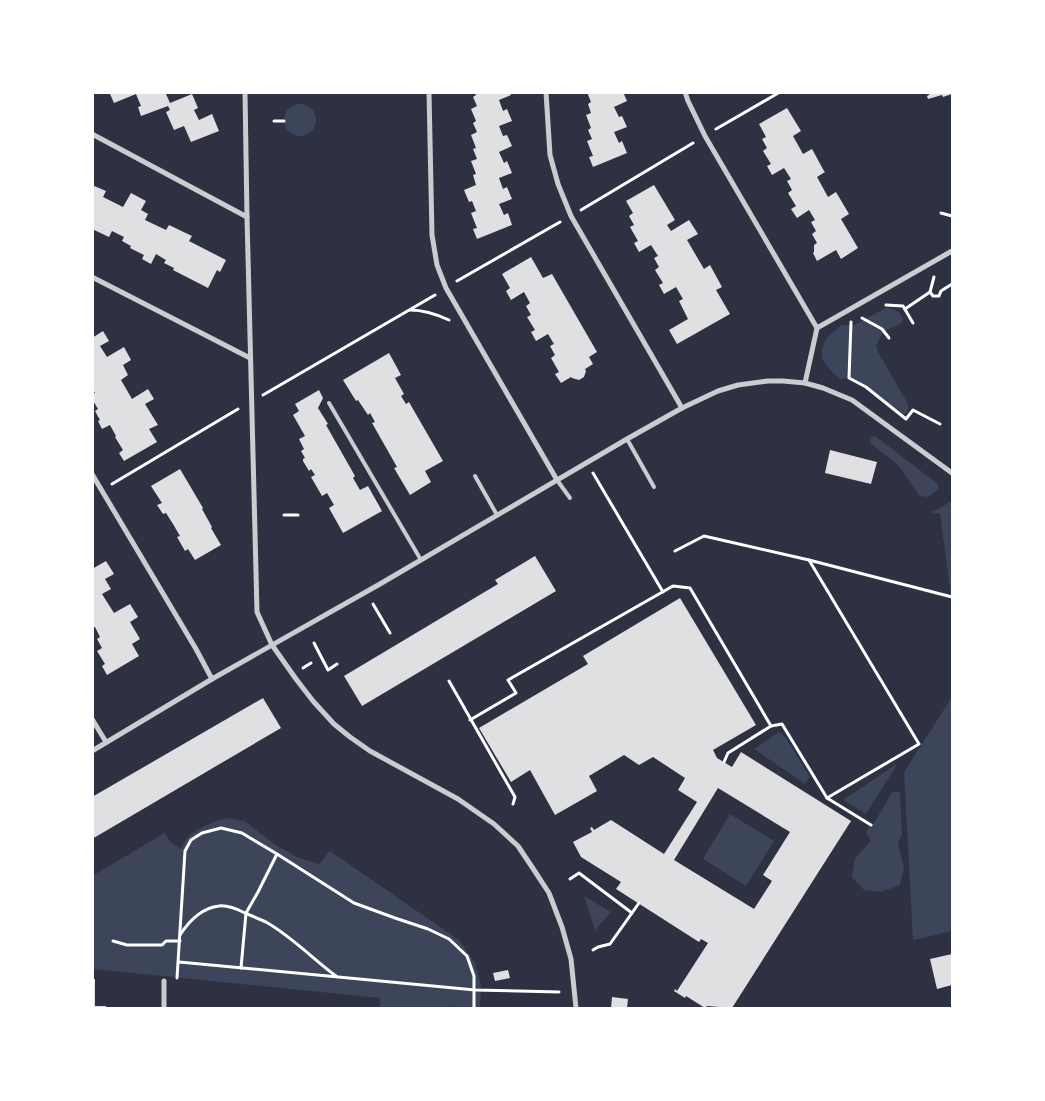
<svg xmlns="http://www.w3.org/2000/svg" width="1045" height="1101" font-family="Rubik,sans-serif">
  <rect width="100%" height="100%" fill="#2d3142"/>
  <!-- green -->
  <g fill="#3c4559">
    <circle cx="300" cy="120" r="16"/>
    <path d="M886,308C894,308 901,312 903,320L901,323L882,333L876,346L878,352L908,404V409L906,414H903L867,386L851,377L840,379L832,372L822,359V349L826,338L842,325H854Z"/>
    <polygon points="875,436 938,484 938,489 931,495 926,497 919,495 899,466 870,443 871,437"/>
    <polygon points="949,502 952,502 952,596 951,596 940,514 930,512 941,508"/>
    <polygon points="952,697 952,931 913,940 904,772"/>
    <polygon points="779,732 786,738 810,777 805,784 754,749"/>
    <polygon points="898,763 866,814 843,800"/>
    <polygon points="892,792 900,792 902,836 898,843 904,869 900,885 881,892 864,890 852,877 855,858 871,841 866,832 871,825 875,822"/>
    <polygon points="730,814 774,841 746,886 703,859"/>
    <path d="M227,818L245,821L261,834L279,847L297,857L319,864L330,851L459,940L475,963L481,985L480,1007L471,1008L449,1006V1008H380V998L93,969L92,876L165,833L170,842L181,849C182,847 183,844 184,842C191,830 214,821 227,818Z"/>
    <polygon points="584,896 611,912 595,930"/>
  </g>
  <!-- building -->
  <g fill="#e0e0e3" fill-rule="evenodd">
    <polygon points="112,92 170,92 166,94 170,103 192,94 198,108 194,110 199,120 212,114 219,131 191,142 184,126 174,130 166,112 170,110 168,106 141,116 138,107 141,106 136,94 114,103 110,94"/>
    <polygon points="475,92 510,92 511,95 499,100 503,111 507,109 512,121 499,126 503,136 507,135 512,146 499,152 504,163 507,161 512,173 499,178 503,189 507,187 512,199 499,204 504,215 508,213 512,225 477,239 473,229 477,228 471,213 476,211 472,201 469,202 464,190 476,185 473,175 476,174 471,161 477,159 473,149 476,148 471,135 477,132 473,123 476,121 471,109 477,106 473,97 476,95"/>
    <polygon points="587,92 623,92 627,101 614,107 619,117 622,116 627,127 614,132 619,143 622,141 627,153 593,167 589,157 593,156 587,141 592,139 588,130 591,128 586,115 591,113 588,104 591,102"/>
    <polygon points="929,92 952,92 952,94 943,97 942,95 928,99 927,96 929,95"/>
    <polygon points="787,108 801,131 793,136 803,154 812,149 824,171 825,172 817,177 828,197 836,192 849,214 841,219 858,248 841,259 836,250 817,261 813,253 814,252 814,245 817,243 812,234 816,231 811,222 815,220 809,210 797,218 791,209 796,206 788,193 792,190 787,181 791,179 784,168 772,175 767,166 771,164 763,151 767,148 762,139 766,137 759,124"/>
    <polygon points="92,185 106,191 103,197 123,207 131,193 146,201 141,210 148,214 145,220 166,230 169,225 192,236 189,241 226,260 220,272 217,270 208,288 173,270 174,268 164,263 166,260 156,254 151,264 142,259 144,255 130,248 131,246 122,241 124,237 112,231 109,237 92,229"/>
    <polygon points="654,185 675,220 667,225 671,231 689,220 698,234 687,240 704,269 710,265 722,287 716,290 730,314 677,344 669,330 688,319 679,301 683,299 676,287 664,294 659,285 663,283 655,270 659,267 654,258 658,256 651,245 639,252 634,243 638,241 630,227 634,225 629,216 633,213 626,201"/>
    <polygon points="531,257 543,278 552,274 597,352 589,357 593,364 585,369 586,371 584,377 579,380 572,378 571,377 561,383 555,374 559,372 551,358 555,355 550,346 554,344 548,334 536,341 531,332 535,330 527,317 531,315 526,306 530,303 524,292 511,300 506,291 510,288 502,274"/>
    <polygon points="103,331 109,341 100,346 107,357 124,347 131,360 123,365 128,375 121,380 132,399 148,389 154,399 145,404 158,425 149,429 157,442 124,461 119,453 123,450 115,437 116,436 110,425 102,429 98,421 100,420 95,411 98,409 92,399 92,394 95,393 92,388 92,383 94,382 92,380 92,338"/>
    <polygon points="389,353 401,375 395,378 404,394 401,396 406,404 409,402 443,461 425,471 431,482 410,495 394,468 397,467 372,423 375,422 370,413 368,415 358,400 356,401 343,380"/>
    <polygon points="319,390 323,398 318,408 328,424 326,425 355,476 353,478 360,490 368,486 382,511 343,533 329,508 334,505 327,493 322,496 311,477 315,475 311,469 309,471 303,461 303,459 305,458 301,451 304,449 299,439 305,436 293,415 299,411 295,404"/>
    <polygon points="830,450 877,462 871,484 825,473"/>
    <polygon points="180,469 203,508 202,509 212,527 211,528 221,545 195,560 188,549 185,551 177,537 180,536 173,524 166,513 163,514 157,505 162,503 151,486"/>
    <polygon points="535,556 556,591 362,706 344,676 498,584 495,580"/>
    <polygon points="106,561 114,574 105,579 111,589 102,594 114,613 130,604 138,617 130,622 140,639 132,644 139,656 107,675 102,666 105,664 97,651 102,648 97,639 100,637 95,627 92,628 92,569"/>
    <path d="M680,598L756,725L713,750L717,758L732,767L741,752L851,821L732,1008L707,1006L705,1008L686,996L685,998L674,991L675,989L677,991L708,943L701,939L699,942L616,889L621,882L581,857L573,842L592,832L590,828L592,827L594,830L611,820L664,854L697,802L678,790L685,778L653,757L639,765L624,755L589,776L597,791L555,815L530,770L511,782L479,728L588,664L583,656ZM718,788L790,832L763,875L772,881L754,909L674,860Z"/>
    <polygon points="263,698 281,728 92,839 92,797"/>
    <polygon points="952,954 952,985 937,989 930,959"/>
    <polygon points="508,970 510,978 495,981 493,973"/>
    <polygon points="92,979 95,979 95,1006 106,1006 106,1008 92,1008"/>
    <polygon points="612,997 628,999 627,1008 611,1008"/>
  </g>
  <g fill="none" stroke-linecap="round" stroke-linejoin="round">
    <!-- path -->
    <g stroke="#fff" stroke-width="3">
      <polyline points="274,121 284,121"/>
      <polyline points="716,129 780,92"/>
      <polyline points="581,210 693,143"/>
      <polyline points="941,213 952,216"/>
      <polyline points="934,277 930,292 933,296 939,296 941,291 952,284"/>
      <polyline points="457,281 560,222"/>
      <polyline points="886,305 903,306 913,323"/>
      <polyline points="905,309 930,292"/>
      <path d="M410,310C424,310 436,314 449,320"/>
      <polyline points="862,318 882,329 889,338"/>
      <polyline points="851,322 849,378 866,387 906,419 913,410 940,424"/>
      <polyline points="263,395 435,295"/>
      <polyline points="593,473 663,592"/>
      <polyline points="112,484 238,409"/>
      <polyline points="284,515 298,515"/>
      <polyline points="675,551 704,536 809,560 952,597"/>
      <polyline points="809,560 919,744 827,798"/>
      <polyline points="373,604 390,633"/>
      <polyline points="314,643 328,670 337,664"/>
      <polyline points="303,668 311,663"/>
      <polyline points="449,681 515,797 513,804"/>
      <polyline points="470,720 516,693 508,680 673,586 690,588 771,726 782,724 827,798 871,825"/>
      <polyline points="724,762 728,753 771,726"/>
      <polyline points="570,879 579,873 632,913"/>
      <path d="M180,935C189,921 202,908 219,906C228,905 237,909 245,913C252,916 259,919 266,922C291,936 313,959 336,976"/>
      <polyline points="113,941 127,945 162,945 166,941 180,941"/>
      <polyline points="593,950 598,947 610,944 639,903"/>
      <polyline points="179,962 475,990 559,992"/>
      <polyline points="241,968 246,913 258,892 277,854"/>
      <polyline points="177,978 185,851 191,840 202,833 221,828 242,833 277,854 354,903 395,918 428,929 449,939 467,956 474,976 474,1008"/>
    </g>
    <!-- service -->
    <g stroke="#caccd0" stroke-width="4">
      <polyline points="329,403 421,560"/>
      <polyline points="627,439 654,487"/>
      <polyline points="475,476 497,515"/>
      <polyline points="557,480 570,498"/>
    </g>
    <!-- minor -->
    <g stroke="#caccd0" stroke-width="5">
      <polyline points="245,92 247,217 257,612 272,645 296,679 313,701 334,724 350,737 370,751 458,799 494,824 518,846 534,870 549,893 562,927 571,959 576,1008"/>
      <polyline points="429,92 432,235 437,265 446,288 557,480"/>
      <polyline points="546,92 550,155 558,184 571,216 682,408"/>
      <polyline points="685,92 688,101 705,136 817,328 805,383"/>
      <polyline points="92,134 247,217"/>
      <polyline points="92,277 250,358"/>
      <polyline points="817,328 952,251"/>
      <polyline points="92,474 196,649 212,679"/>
      <polyline points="92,719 106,742"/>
      <polyline points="92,751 212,679 380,584 627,439 682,408 718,391 738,385 768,381 783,381 805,383 823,388 852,400 952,473"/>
      <polyline points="164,1008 164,981"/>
    </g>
  </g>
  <!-- border -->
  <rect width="1045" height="1101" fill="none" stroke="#ffffff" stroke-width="188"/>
</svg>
